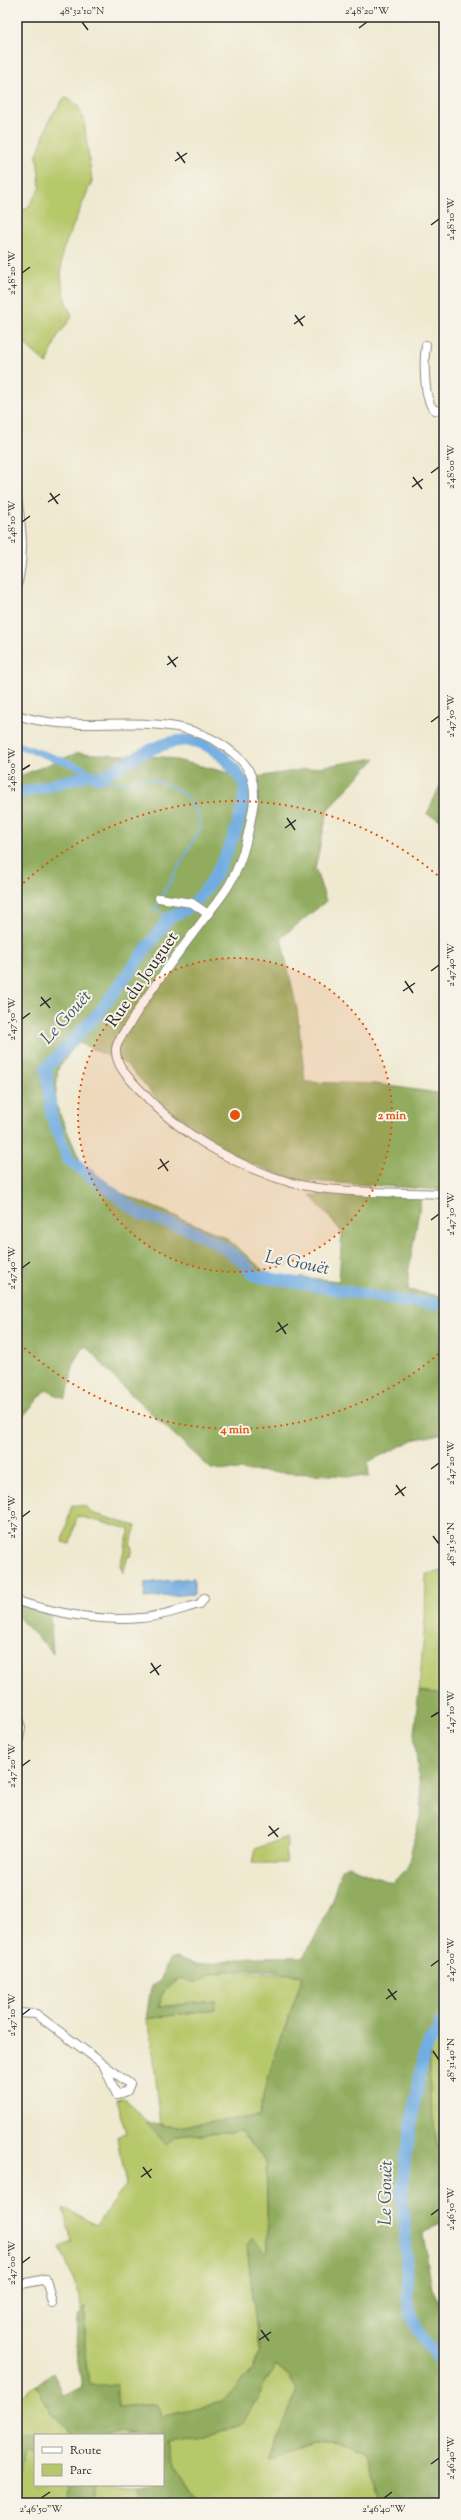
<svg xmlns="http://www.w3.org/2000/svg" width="461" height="2520" font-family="'Sorts Mill Goudy',serif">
  <rect width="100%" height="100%" fill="#f7f3e8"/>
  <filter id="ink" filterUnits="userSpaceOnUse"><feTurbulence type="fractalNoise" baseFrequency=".025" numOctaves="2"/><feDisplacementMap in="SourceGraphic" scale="8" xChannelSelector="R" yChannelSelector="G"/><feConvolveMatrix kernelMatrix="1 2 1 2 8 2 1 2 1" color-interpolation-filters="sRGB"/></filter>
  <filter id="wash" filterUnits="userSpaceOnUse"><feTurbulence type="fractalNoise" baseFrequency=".012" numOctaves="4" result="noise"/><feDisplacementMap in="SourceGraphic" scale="16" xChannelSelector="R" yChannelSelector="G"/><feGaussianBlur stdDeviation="0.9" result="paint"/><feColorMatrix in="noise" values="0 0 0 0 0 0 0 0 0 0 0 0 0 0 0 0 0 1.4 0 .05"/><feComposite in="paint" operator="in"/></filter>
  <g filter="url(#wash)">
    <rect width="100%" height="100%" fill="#efe9d0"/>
    <!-- green -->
    <g fill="#b7c86b" stroke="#717a4b">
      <polygon points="65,97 78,105 84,122 92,181 62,252 61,276 65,300 72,317 57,337 47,364 17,337 17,211 27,209 40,188 37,155 50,118"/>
      <polygon points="72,1505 85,1506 91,1513 136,1526 130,1545 133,1547 131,1556 128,1556 123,1573 120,1565 130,1529 77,1516 70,1544 62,1542"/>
      <polygon points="444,1571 444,1694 419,1691 425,1621 426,1574"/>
      <polygon points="287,1837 286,1863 252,1863 255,1849"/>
      <polygon points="230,1971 303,1976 269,2074 259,2116 177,2127 161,2125 151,2035 146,2019 216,2009 215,2001 159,2007 162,1993 180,1978 202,1980 211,1974"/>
      <polygon points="444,2012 444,2153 437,2147 430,2094 430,2035"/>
      <polygon points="125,2098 167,2145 176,2136 241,2131 266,2161 268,2251 266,2253 247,2245 259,2351 253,2369 222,2402 161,2417 158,2405 116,2406 90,2385 85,2346 85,2307 81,2311 80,2296 60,2247 72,2242 63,2208 97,2225 126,2185 118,2136 126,2134 116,2100"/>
      <polygon points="276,2365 288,2375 297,2390 269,2456 313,2444 341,2446 367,2453 381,2503 195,2503 176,2472 167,2444 205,2439 243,2423"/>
      <polygon points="36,2385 52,2414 67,2426 71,2435 35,2435 35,2485 138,2485 143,2503 17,2503 17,2399"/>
      <polygon points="123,2431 137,2435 88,2435"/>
    </g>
    <!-- forest -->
    <g fill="#91ac5f" stroke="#5e6c45">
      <path d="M77,753L164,757L250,778L376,758L328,809L315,868L326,901L281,938L297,1009L305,1082L376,1084L444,1094V1190L292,1180L227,1153L163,1105L126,1064L77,1042L58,1069L55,1103L88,1179L225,1237L269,1275L339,1281L342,1232L310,1195L410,1196L421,1199L408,1274V1290L444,1297V1433L413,1440L368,1462L369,1477L211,1469L120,1384L86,1346C67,1363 75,1377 65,1399L46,1390L17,1423V1347L19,1341L17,1339V777Z"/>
      <polygon points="444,777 444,821 427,814"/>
      <polygon points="17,1603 50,1614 53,1653 17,1616"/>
      <path d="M419,1691L444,1694V2012L430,2035V2094L437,2146L444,2153V2222L423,2233L432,2289L444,2314V2503H381L367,2453L341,2446L313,2444L269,2456L297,2390L288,2375L276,2365L243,2423L205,2439L168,2444L176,2472L195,2503H143L138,2485H163V2435H137L123,2431L96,2435H71L67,2426L52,2414L36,2385L53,2372L63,2395L82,2387L76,2350L77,2319L85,2306V2346L90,2385H117V2406L158,2405L161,2417L222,2402L253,2369L259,2351L247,2245L252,2238L266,2253L268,2251L266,2161L241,2131L176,2136L167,2145L146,2123L177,2127L259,2116L269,2074L303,1976C275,1971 241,1967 213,1973C206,1975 200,1981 194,1983L180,1978L162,1993L159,2007L215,2001L216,2009L146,2019L151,1986L160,1981L169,1960L178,1958C203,1973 227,1958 254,1957C271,1956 288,1957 304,1957C320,1929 334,1900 341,1869L348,1866L392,1883L407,1869L422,1809L414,1733Z"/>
      <polygon points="17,2435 35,2435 35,2451 27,2450 24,2455 17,2493"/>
      <polygon points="68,2485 95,2485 93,2503 67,2503"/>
    </g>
    <!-- water -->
    <polygon fill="#72ade2" stroke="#4e6c86" points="194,1578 194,1594 144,1598 145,1583"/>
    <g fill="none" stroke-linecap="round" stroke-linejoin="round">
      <!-- stream -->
      <g stroke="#72ade2" stroke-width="2">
        <path d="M100,778C105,780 112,783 118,783C127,784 136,777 145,779C176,783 194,797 201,827L162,896"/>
        <polyline points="160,900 154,908 169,918"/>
      </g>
      <!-- canal -->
      <polyline stroke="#72ade2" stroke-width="7" points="17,745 83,768 89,775"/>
      <!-- river -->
      <g stroke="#72ade2" stroke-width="12">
        <path d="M17,794L89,775L100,778C159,744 199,711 245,785C244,820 220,877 195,902C187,910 178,914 169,918L97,1015L46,1068L52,1118L68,1159L140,1214L187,1229L218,1244L238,1258L256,1276L402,1301L444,1304"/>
        <polyline points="444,2018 424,2053 405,2159 402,2198 406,2241 407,2296 413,2320 423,2340 444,2365"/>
      </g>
    </g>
  </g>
  <g filter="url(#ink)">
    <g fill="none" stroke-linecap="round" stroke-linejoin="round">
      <!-- minor casing -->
      <g stroke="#8d8a7e" stroke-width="10">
        <g id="minor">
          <path d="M426,345C424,358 423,403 435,410L444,411"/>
          <path d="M17,498C22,529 25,554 17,586"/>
          <path d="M17,715C91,740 176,698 240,759C255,773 256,795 252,813C248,838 242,863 229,885C222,897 212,908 204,919C179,952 153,985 132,1020C127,1029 117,1039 116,1049C115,1067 132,1081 143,1093C181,1135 238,1167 292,1183C334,1194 399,1192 444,1194"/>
          <polyline points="159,898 192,903 208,914"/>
          <path d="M17,1601C56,1613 99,1622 141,1618C160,1617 181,1609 200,1604L204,1598"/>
          <polyline points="17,1716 21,1727 17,1752"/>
          <polyline points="17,2013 36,2014 130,2084 127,2091 117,2095 103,2064"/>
          <polyline points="17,2285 46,2279 52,2303"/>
        </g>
      </g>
      <!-- minor -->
      <use href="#minor" stroke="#fff" stroke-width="8"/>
    </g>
  </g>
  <!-- ticks -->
  <path fill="none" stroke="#2b2b2b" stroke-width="1.5" d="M82,22L88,30M359,28L367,22M177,152L185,163M175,161L187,153M431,225L439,219M22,273L30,267M295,315L303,326M294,324L305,316M431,473L439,467M413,477L422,489M412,487L423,479M50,493L58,504M48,502L60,494M22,522L30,516M168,656L176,667M167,665L178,657M431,722L439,716M22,770L30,765M287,818L295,830M285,828L296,820M431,971L439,965M405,981L413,993M403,991L415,983M41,997L50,1008M40,1006L51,998M22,1019L30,1013M160,1159L168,1171M158,1169L169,1161M431,1220L439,1214M22,1268L30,1262M278,1322L286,1334M276,1332L288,1324M431,1469L439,1463M396,1485L404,1496M395,1495L406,1487M22,1517L30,1511M433,1536L439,1544M151,1663L159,1675M150,1673L161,1665M431,1717L439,1712M22,1766L30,1760M269,1826L278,1837M268,1836L279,1828M431,1966L439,1960M388,1989L396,2000M386,1999L397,1991M22,2015L30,2009M433,2051L439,2060M143,2167L151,2178M141,2177L152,2169M431,2215L439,2209M22,2263L30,2257M261,2330L269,2341M259,2340L271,2332M431,2464L439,2458M41,2498L50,2492M384,2498L392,2492"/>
  <!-- distance rings -->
  <circle cx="235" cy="1115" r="157" fill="#df570e" fill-opacity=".12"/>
  <g fill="none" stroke="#df570e" stroke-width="2" stroke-dasharray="2 4">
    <circle cx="235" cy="1115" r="157"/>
    <path d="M443 1350A314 314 0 0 1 19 1343M19 887A314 314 0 0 1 443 880"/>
  </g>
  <g text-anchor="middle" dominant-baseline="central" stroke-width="4" stroke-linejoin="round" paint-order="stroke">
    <!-- street labels -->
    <g font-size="17" fill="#2b2b2b" stroke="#f7f3e8">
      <text transform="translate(143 980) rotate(-55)">Rue du Jouguet</text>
    </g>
    <!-- water labels -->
    <g font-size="18" font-style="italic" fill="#44586b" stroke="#f7f3e8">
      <text transform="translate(67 1018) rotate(-48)">Le Gouët</text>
      <text transform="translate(297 1264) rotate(11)">Le Gouët</text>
      <text transform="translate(387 2193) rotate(-89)">Le Gouët</text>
    </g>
  </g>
  <circle cx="235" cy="1115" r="6" fill="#df570e" stroke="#f7f3e8" stroke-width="2"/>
  <g font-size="12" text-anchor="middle" font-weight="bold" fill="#df570e" stroke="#f7f3e8" stroke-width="4" stroke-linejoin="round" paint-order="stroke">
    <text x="392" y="1119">2 min</text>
    <text x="235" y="1433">4 min</text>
  </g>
  <!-- margin -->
  <rect width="461" height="2520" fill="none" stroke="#f7f3e8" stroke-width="44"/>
  <!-- legend -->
  <rect x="34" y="2434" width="130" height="52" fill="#f7f3e8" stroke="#a5a39c"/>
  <rect x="42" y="2447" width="20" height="6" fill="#ffffff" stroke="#a5a39c"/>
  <text x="70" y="2454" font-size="12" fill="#2b2b2b">Route</text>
  <rect x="42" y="2464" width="20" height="12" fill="#b7c86b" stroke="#a5a39c"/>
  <text x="70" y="2474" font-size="12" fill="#2b2b2b">Parc</text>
  <rect x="22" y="22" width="417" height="2476" fill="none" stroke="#2b2b2b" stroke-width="1.5"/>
  <g font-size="10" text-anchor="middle" fill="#2b2b2b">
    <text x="82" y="14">48°32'10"N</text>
    <text x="367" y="14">2°48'20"W</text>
    <text transform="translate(450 219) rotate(-90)" y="4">2°48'10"W</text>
    <text transform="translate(11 273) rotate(-90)" y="4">2°48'20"W</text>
    <text transform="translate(450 467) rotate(-90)" y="4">2°48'00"W</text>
    <text transform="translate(11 522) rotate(-90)" y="4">2°48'10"W</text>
    <text transform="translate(450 716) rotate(-90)" y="4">2°47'50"W</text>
    <text transform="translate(11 770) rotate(-90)" y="4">2°48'00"W</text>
    <text transform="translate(450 965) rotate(-90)" y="4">2°47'40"W</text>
    <text transform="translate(11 1019) rotate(-90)" y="4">2°47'50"W</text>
    <text transform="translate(450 1214) rotate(-90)" y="4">2°47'30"W</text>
    <text transform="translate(11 1268) rotate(-90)" y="4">2°47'40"W</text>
    <text transform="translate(450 1463) rotate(-90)" y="4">2°47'20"W</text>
    <text transform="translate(11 1517) rotate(-90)" y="4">2°47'30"W</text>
    <text transform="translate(450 1544) rotate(-90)" y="4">48°31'50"N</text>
    <text transform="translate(450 1712) rotate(-90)" y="4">2°47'10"W</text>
    <text transform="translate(11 1766) rotate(-90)" y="4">2°47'20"W</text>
    <text transform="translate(450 1960) rotate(-90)" y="4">2°47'00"W</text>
    <text transform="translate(11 2015) rotate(-90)" y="4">2°47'10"W</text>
    <text transform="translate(450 2060) rotate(-90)" y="4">48°31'40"N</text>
    <text transform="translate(450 2209) rotate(-90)" y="4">2°46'50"W</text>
    <text transform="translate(11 2263) rotate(-90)" y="4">2°47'00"W</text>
    <text transform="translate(450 2458) rotate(-90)" y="4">2°46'40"W</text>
    <text x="41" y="2512">2°46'50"W</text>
    <text x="384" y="2512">2°46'40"W</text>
  </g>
</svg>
